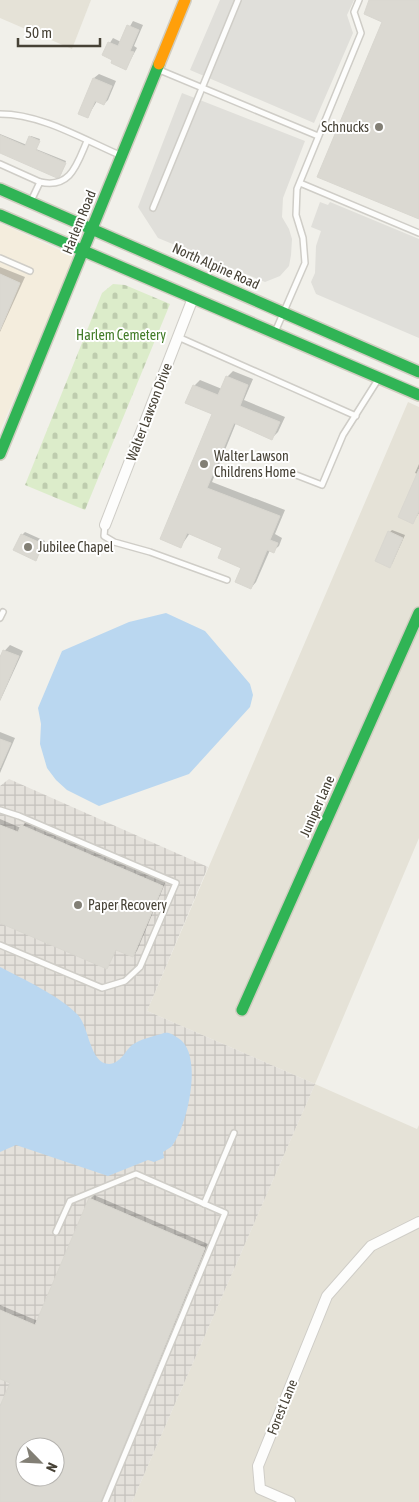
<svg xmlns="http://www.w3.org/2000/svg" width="419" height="1502" font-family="'Asap Condensed',sans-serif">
  <defs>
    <pattern id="industrial-grid" width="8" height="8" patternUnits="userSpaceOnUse" patternTransform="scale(1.25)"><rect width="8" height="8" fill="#e4e1db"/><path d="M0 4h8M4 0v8" fill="none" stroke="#c5c2bd"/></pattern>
    <pattern id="cemetery-stones" width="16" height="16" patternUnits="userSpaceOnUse" patternTransform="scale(1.25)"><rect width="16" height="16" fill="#dcecca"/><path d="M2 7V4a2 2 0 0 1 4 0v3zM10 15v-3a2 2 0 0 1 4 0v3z" fill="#beccae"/></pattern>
  </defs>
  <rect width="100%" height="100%" fill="#f1f0ea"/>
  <!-- residential -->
  <g fill="#e5e2d7">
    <polygon points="0,0 91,0 72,49 0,18"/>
    <polygon points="408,402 419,407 419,838 315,1084 417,1129 419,1125 419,1502 132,1502 315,1084 147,1011"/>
  </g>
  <!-- commercial -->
  <polygon fill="#f4eddd" points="0,223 75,257 0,431"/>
  <!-- industrial -->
  <path fill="url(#industrial-grid)" fill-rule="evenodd" d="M9,779L208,867L147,1011L315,1084L132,1502H0V786ZM25,1447H55V1477H25Z"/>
  <!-- cemetery -->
  <polygon fill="url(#cemetery-stones)" points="113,284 125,285 170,304 85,510 25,485 102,293"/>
  <!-- parking -->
  <g fill="#e0dfda">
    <polygon points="220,0 354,0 347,15 353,33 314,123 190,70"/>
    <polygon points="182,93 305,141 283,198 282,217 289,229 292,239 291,255 289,266 280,276 265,282 158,238 138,207"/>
    <polygon points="320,202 328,205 330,202 419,239 419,338 316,294 311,282 315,273 316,246 321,231 311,227"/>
  </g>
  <!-- water -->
  <g fill="#bad7f0">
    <polygon points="166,613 205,631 250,684 253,695 250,707 189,774 99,806 67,790 56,780 47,768 40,744 41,724 38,708 62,651 129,622"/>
    <path d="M0,967C23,979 60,996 78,1015C89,1027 90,1064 109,1064C121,1063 125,1051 132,1045C140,1039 155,1036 164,1033C170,1032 173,1035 178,1038C204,1053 188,1125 172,1146C170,1148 166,1150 163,1152L164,1158L154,1162L148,1160L108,1176L16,1145L0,1152Z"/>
  </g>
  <!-- shadow -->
  <g fill="#0003" fill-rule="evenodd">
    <polygon points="133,21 143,25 134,46 137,48 126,68 103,54 113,38 121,42"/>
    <polygon points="99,74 116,81 108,100 104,104 97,101 88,116 80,113 94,78"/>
    <polygon points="0,134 27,145 31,136 40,139 36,149 66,161 61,174 0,152"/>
    <polygon points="0,267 25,277 0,332"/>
    <polygon points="233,371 253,379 244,400 285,417 278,432 272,438 236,423 212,482 285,510 275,534 282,538 279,546 273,551 270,550 256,582 251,588 242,567 224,547 190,533 181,546 213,413 194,386 200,380 222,389 227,377"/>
    <polygon points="419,464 419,513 413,522 418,474 415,473"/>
    <polygon points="392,530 405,535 392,564 390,532"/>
    <polygon points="25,532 45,541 36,559 22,535"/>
    <polygon points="10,645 23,651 0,701 0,656"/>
    <polygon points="0,732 15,738 0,773"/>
    <polygon points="0,819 21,828 26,822 166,881 137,951 133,955 117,949 107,967 0,922"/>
    <path d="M94,1195L208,1244L102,1502H0V1409L11,1382L0,1377V1305L38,1321L90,1199ZM25,1447H55V1477H25Z"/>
  </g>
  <!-- building -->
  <g fill="#dbd9d2" stroke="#d9d7d0" fill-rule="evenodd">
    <polygon points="369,0 419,0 419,219 317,177 382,22 364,14"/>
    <polygon points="127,25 139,30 130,51 134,52 126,70 111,63 112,60 102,55 108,42 118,46"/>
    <polygon points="93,78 112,86 104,105 95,101 88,118 78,114"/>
    <polygon points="0,135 25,146 29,136 40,141 36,150 66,163 60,176 57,178 0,153"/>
    <polygon points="0,274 20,283 0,330"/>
    <polygon points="226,376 248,385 240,406 280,422 272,440 234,423 207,488 280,516 270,540 278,543 274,553 267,550 251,589 235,582 241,568 218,558 222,548 187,533 181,548 160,539 212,414 185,403 193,385 218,395"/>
    <polygon points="419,469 419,511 413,524 398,517"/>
    <polygon points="388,531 403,538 390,568 375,561"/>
    <polygon points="21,534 43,544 36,561 13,550"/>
    <polygon points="3,650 19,656 0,700 0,657"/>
    <polygon points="0,739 11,743 0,768"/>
    <polygon points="0,825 18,832 21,825 163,886 133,957 116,950 107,969 0,923"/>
    <path d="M89,1198L205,1248L101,1502H0V1406L10,1383L0,1379V1310L35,1325ZM25,1447H55V1477H25Z"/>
  </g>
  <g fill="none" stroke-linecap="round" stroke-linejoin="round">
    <!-- lane casing -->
    <g stroke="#cfcdc7" stroke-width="8">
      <g id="lane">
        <polyline points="157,69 318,136"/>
        <path d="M0,114C42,114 84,140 122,156"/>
        <polyline points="0,164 40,182"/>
        <polyline points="300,183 419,233"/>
        <path d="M31,201L40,182C71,189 77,164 87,141"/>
        <polyline points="153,208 238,0"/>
        <polyline points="0,258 30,271"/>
        <polyline points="275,332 305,263 303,238 296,215 297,189 361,33 354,12 359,0"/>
        <polyline points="178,337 356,416"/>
        <polyline points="291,473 322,485 343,435 379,378"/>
        <polyline points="105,525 104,536 114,542 150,552 227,580"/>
        <polyline points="0,618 3,612"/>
        <polyline points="0,810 19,816 176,883 140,967 125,981 102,988 0,945"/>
        <polyline points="204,1204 234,1133"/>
        <polyline points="56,1232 70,1201 136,1174 225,1213 105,1502"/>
      </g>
    </g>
    <!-- street casing -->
    <g stroke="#cfcdc7" stroke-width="12">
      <g id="street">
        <polyline points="105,525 193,298"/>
        <polyline points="290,1502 260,1489 258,1466 327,1296 371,1246 419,1222"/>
      </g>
    </g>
    <!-- fast casing -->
    <g stroke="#d1cdc1" stroke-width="14">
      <g id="fast">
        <polyline points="0,189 419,372"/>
        <polyline points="0,215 419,395"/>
        <polyline points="0,454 159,64"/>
        <polyline points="242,1010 419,613"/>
      </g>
    </g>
    <!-- slow casing -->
    <g stroke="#d1cdc1" stroke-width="14">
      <polyline id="slow" points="159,64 185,0"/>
    </g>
    <!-- lane -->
    <use href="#lane" stroke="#fdfdfc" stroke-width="5"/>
    <!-- street -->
    <use href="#street" stroke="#fdfdfc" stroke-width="10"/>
    <!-- fast -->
    <use href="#fast" stroke="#30b455" stroke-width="11"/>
    <!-- slow -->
    <use href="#slow" stroke="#ff9f0a" stroke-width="11"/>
  </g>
  <!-- markers -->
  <g fill="#827f75" stroke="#fff" stroke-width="2">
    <circle cx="379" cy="127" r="5"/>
    <circle cx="204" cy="464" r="5"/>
    <circle cx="28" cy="547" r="5"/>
    <circle cx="78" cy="905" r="5"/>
  </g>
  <g text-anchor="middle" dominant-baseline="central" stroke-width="4" stroke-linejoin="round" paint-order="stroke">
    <!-- poi labels -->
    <g font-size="14" fill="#474236" stroke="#fff" text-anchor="start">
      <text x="369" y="127" text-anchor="end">Schnucks</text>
      <text x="214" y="456">Walter Lawson<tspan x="214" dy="16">Childrens Home</tspan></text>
      <text x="38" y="547">Jubilee Chapel</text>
      <text x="88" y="905">Paper Recovery</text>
    </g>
    <!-- street labels -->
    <g font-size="14" fill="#474236" stroke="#fff">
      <text transform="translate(79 222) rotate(-68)">Harlem Road</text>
      <text transform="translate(216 266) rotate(24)">North Alpine Road</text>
      <text transform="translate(149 412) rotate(-69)">Walter Lawson Drive</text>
      <text transform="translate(317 806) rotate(-66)">Juniper Lane</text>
      <text transform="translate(282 1407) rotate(-68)">Forest Lane</text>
    </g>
    <!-- park labels -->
    <g font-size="14" fill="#417b27" stroke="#fff">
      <text x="121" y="335">Harlem Cemetery</text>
    </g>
  </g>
  <!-- north arrow -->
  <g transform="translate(40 1462) rotate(114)"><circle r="24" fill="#ffffff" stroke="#b5b3af"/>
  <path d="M0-4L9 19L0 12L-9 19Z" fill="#827f75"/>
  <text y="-8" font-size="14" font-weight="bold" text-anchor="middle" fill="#474236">N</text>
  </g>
  <!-- scale -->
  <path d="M18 38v8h82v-8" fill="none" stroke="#474236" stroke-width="2.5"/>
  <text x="25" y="38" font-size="15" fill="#474236" stroke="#ffffff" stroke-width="4" paint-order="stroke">50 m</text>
</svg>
